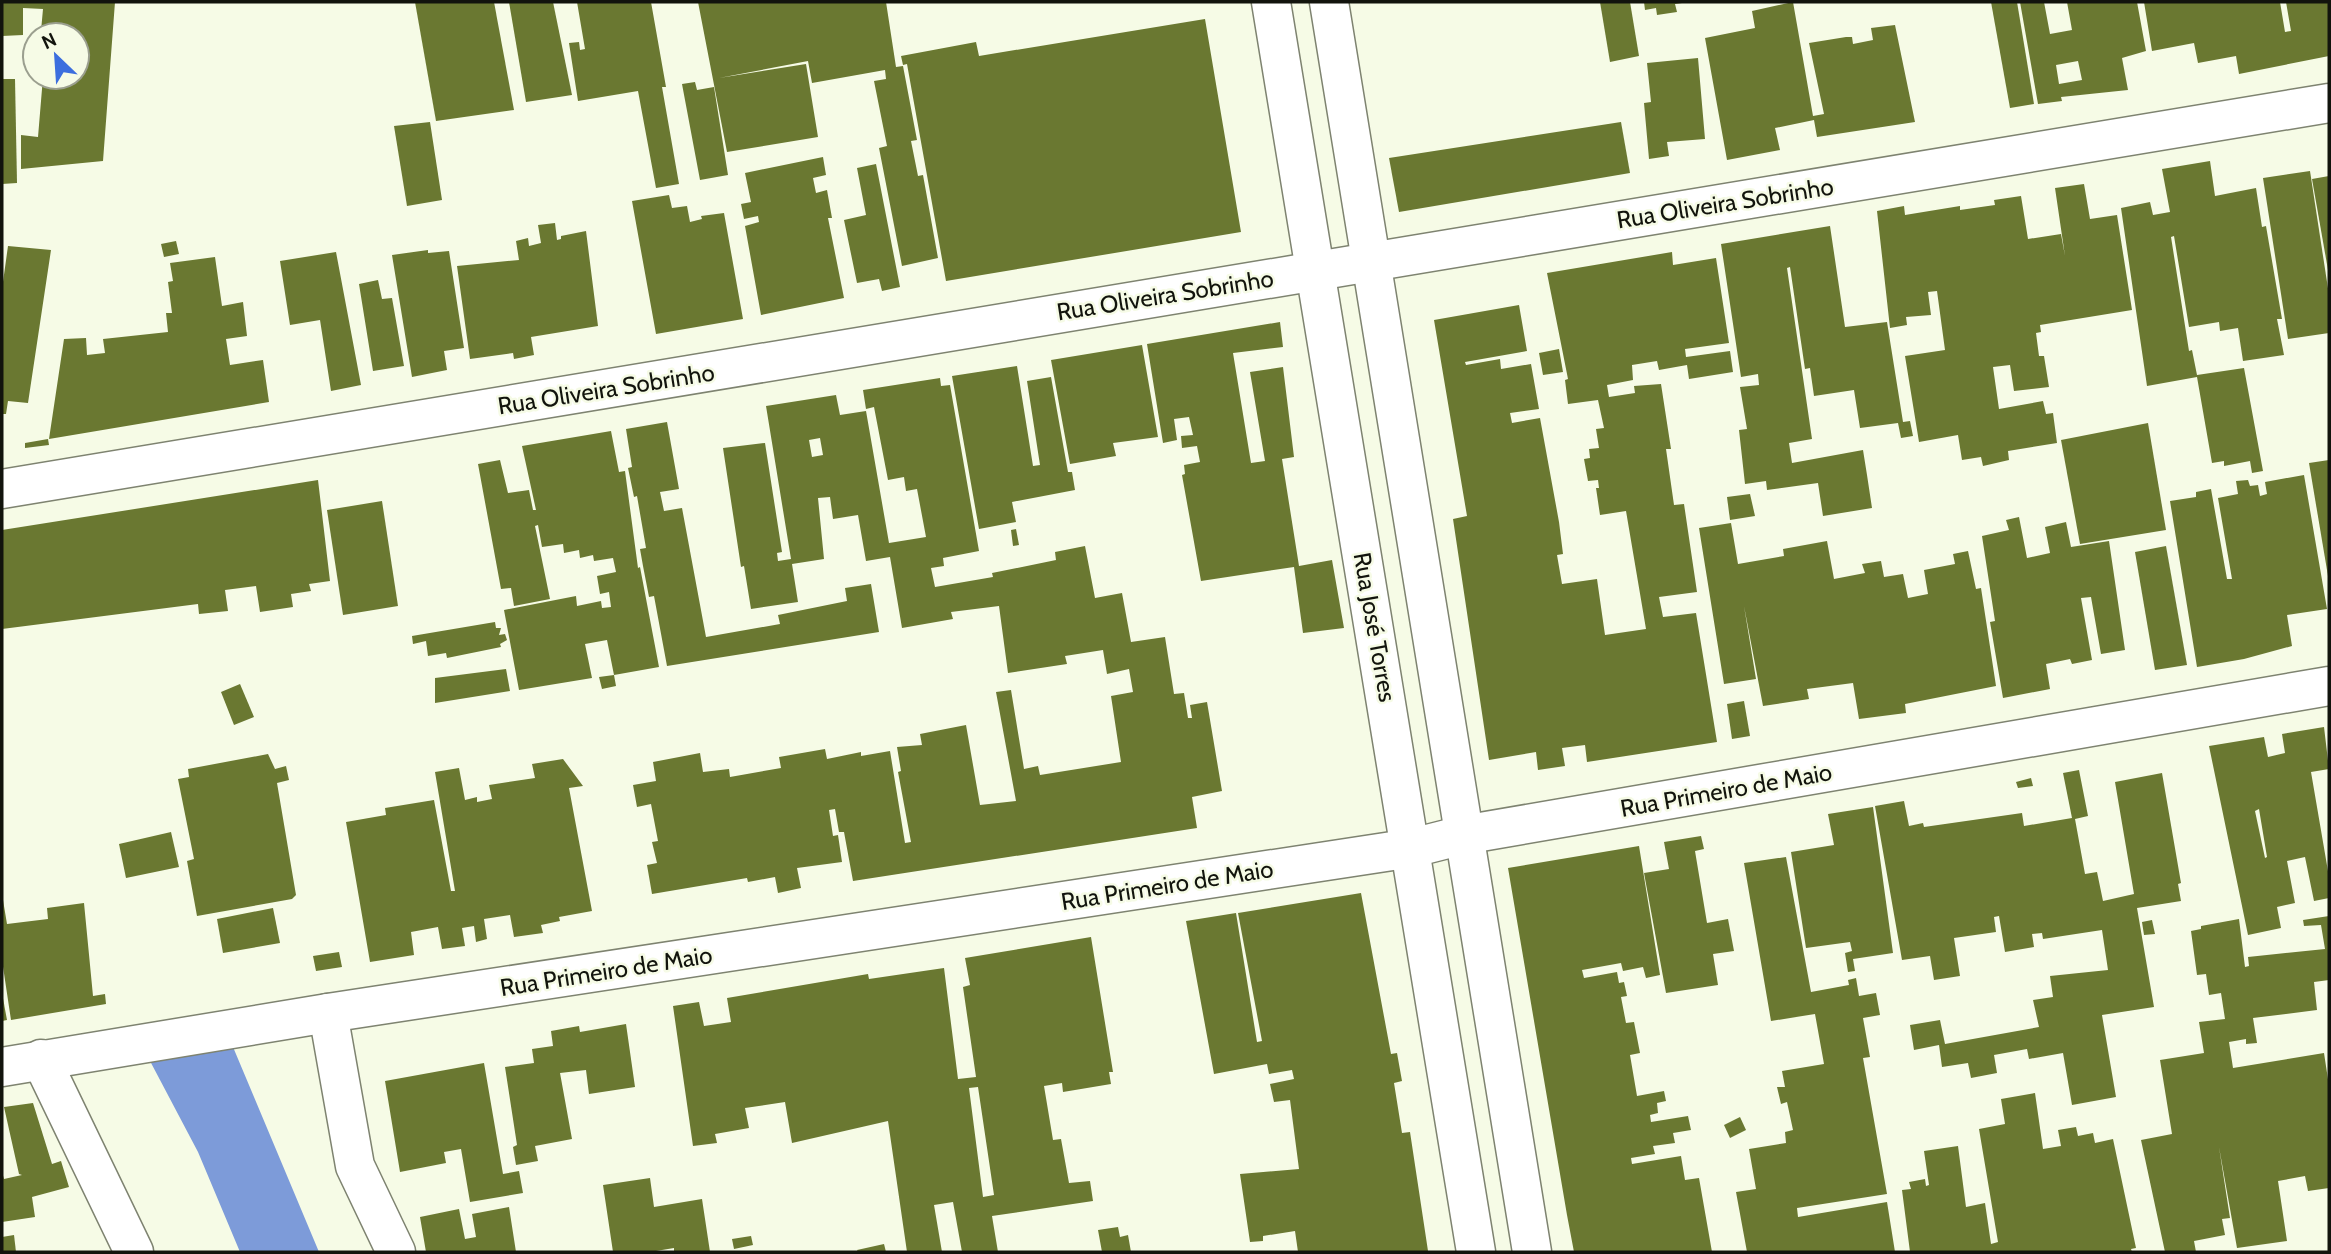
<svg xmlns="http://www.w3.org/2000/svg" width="2331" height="1254" font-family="Cabin,sans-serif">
  <rect width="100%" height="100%" fill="#f6fbe6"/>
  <!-- water -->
  <polygon fill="#7d9bd9" points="233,1047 319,1252 240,1252 198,1152 150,1061"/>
  <!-- building -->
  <g fill="#6a7831" fill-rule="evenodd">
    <polygon points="2,2 115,2 103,161 21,169 21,135 38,137 43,77 77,77 77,35 46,35 47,31 41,31 43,9 23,8 23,35 2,36"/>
    <polygon points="415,2 494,2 514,110 436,121"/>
    <polygon points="509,2 553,2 572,95 526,102"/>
    <polygon points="577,2 651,2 666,87 662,87 679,184 656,188 638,91 578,101 569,43 579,42 580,50 585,49"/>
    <polygon points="698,2 886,2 896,67 903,66 917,140 911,141 918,176 923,175 938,258 902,266 879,148 887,146 874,81 886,79 885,70 812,83 808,61 719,78 806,64 818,137 727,152"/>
    <polygon points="1600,2 1630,2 1639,56 1610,62"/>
    <polygon points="1644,2 1682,2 1682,3 1675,4 1677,12 1657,15 1656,8 1645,10"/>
    <polygon points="1793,2 1813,116 1824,114 1809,43 1846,37 1852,37 1853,44 1873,40 1871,28 1895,25 1915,122 1817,137 1814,120 1775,128 1780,150 1727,160 1705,38 1755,28 1752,11"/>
    <polygon points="1991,2 2017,2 2034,104 2010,108"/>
    <path d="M2020,2H2044L2050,34L2072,30L2067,2H2137L2146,51L2122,58L2128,90L2061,97L2062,101L2038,104ZM2078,61L2082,80L2059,84L2056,65Z"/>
    <polygon points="2144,2 2280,2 2285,32 2291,31 2286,2 2329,2 2329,56 2239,74 2236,56 2198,63 2194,43 2152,51"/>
    <polygon points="1205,19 1241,232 946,281 907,64 903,65 901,56 976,42 979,56"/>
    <polygon points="1698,58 1705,139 1667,142 1669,156 1649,159 1644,103 1651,102 1647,63"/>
    <polygon points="2,79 15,79 17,183 2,184"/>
    <polygon points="695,82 697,90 714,87 728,175 700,180 682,84"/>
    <polygon points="430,122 442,200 407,206 394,126"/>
    <polygon points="1621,122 1630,173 1399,212 1389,158"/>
    <polygon points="823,157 826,175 813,178 816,193 827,190 832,218 828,218 844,298 761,315 745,226 759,222 758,216 744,219 741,204 751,202 745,173"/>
    <polygon points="2210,161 2215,196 2256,188 2262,227 2266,226 2282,319 2277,319 2284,355 2243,361 2238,328 2220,331 2219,322 2189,327 2174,236 2171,237 2189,351 2192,350 2197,375 2244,368 2263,471 2252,473 2250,461 2224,466 2224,461 2212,463 2197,377 2147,386 2121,208 2150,202 2153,215 2170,212 2162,169"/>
    <polygon points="876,164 900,287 882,291 879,279 857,283 844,220 866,215 857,168"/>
    <polygon points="2310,171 2329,295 2329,333 2288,339 2263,178"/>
    <polygon points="2329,176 2329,270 2328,270 2312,179"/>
    <polygon points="2084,184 2090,219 2117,215 2132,310 2040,325 2041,332 2036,333 2039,356 2044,356 2049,387 2014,391 2010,365 1993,367 1999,409 2043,401 2046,414 2053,413 2057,443 2008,451 2009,460 1983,466 1981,457 1962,460 1958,435 1919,442 1905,356 1945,350 1937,291 1928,292 1931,315 1906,317 1907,325 1890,328 1877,211 1904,206 1905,215 1960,206 1960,210 1995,205 1994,200 2021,196 2028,239 2061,234 2065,256 2055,188"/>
    <polygon points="669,195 672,208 687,206 690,222 702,219 701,216 724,213 743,319 656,334 632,201"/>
    <polygon points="555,223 557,240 561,239 561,236 586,231 598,326 531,337 534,355 514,359 513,353 470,359 457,266 519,260 516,241 528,238 529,246 541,243 538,225"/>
    <polygon points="1830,226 1845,327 1887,322 1903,422 1910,421 1913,436 1901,438 1898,423 1860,428 1854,390 1814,396 1810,368 1805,369 1790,267 1787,268 1812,439 1789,443 1792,463 1863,450 1867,475 1872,508 1823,516 1818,483 1767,490 1766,481 1745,484 1739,430 1747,429 1740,387 1759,385 1758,374 1741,377 1721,244"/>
    <polygon points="176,241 179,254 164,257 161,244"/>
    <polygon points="8,246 51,250 28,403 8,401 6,414 2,414 2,289"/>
    <polygon points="428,250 428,253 449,251 464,348 444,351 447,370 412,377 392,255"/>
    <polygon points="336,252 361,385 331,391 320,320 290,325 280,261"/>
    <polygon points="1672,252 1673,265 1716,258 1729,343 1685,349 1686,357 1730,351 1733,372 1689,379 1687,365 1659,370 1657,361 1632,365 1633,380 1607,385 1609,397 1635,393 1634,386 1661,384 1671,449 1666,449 1674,505 1684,504 1697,592 1659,597 1663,617 1696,613 1717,742 1587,762 1585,745 1562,748 1565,766 1538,770 1536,752 1489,760 1453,519 1467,516 1434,320 1519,305 1527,351 1465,362 1466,365 1500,359 1501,369 1531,364 1539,409 1510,413 1512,423 1540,418 1559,522 1563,554 1557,555 1562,584 1597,579 1605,635 1646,629 1626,511 1600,515 1596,488 1599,488 1598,480 1588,481 1584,459 1590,458 1589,449 1599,448 1596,429 1604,428 1598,400 1568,404 1565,380 1568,379 1547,273"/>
    <polygon points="215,257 222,306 243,302 247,336 226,339 230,365 263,360 269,402 49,439 64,339 86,338 87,355 105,353 103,339 168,332 166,313 172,313 168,282 173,281 170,263"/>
    <polygon points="378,280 382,299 392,298 404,366 373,371 359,284"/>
    <polygon points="1280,322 1283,347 1233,353 1251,463 1265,461 1250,372 1283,367 1294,457 1282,459 1299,566 1332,560 1344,628 1303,633 1294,567 1201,581 1182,475 1185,474 1184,465 1200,462 1197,446 1182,448 1181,436 1193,435 1189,417 1174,419 1177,440 1163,443 1147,344"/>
    <polygon points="1142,345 1158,437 1113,443 1116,456 1070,464 1051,360"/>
    <polygon points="1559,349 1563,372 1543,375 1539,353"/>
    <polygon points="1017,366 1033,466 1040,465 1027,381 1051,377 1068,472 1072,472 1075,490 1012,502 1016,522 979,529 952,376"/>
    <path d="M940,378L941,386L950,385L979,551L943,558L944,566L931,568L935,587L993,577L992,573L1056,560L1055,552L1085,546L1095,598L1122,593L1131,642L1165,637L1174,694L1184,693L1188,718H1192L1190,705L1207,702L1222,791L1192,797L1197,828L853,881L844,832H839L835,809L829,810L833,836L838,835L842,862L797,868L801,888L778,893L775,877L748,882L747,878L652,894L647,865L657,863L652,842L658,841L651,804L637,807L633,785L656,781L653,762L700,753L703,772L729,769L730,777L781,768L779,757L825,749L827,759L861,752V756L890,751L905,843L911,842L898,772L901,771L897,747L922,745L920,734L966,725L980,805L1016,801L996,692L1011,690L1024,769L1038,766L1040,775L1121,762L1111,696L1133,692L1129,669L1107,674L1103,650L1065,656L1067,664L1008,673L999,606L951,612L953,619L902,628L890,557L866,561L858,515L833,519L830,497L818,498L824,559L792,564L798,602L751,609L744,566L741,567L723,448L765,443L782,552L777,553L778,561L791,559L766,406L836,395L840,415L866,411L889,543L926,537L917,489L906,491L904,477L888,480L874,407L866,409L863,390ZM820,438L823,455L812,457L809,440Z"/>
    <polygon points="667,422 679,489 660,492 664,511 682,508 706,637 780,624 778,615 847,601 845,588 871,584 879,632 667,666 654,596 649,597 643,566 640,549 646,548 637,496 634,497 628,468 632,467 626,429"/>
    <polygon points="2148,423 2166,530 2080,544 2061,440"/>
    <polygon points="611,431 619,472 625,471 638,568 640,567 659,667 614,675 616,686 602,689 599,677 614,675 607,640 585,644 592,678 519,690 504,610 576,596 577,606 601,601 602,608 611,607 609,592 600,594 597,576 616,572 613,558 594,561 593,555 580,558 579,550 564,553 563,544 542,547 538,525 535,526 550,599 514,606 511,588 501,589 478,464 500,460 508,493 529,490 533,510 536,510 522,446"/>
    <polygon points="48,439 49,445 25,448 25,443"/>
    <polygon points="2329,460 2329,575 2328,576 2309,463"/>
    <polygon points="2304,475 2327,609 2287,615 2292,646 2244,659 2197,667 2170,501 2196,497 2196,492 2211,489 2227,579 2232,579 2218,498 2238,494 2236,481 2248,480 2250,486 2258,485 2260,496 2267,494 2265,482"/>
    <polygon points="318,480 330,581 309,584 311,591 291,594 293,607 260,612 256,586 225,590 228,611 199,614 198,604 2,629 2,530"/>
    <polygon points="1750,494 1755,516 1730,520 1727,497"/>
    <polygon points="382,501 398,606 343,615 327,510"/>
    <polygon points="2019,517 2027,558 2050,553 2045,527 2066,522 2071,547 2109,541 2125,650 2101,654 2091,597 2081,598 2092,660 2072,664 2070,659 2046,664 2050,689 2003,698 1990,622 1995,621 1982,536 2009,530 2006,520"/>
    <polygon points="1731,523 1738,564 1784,556 1783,549 1827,541 1834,579 1865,573 1862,564 1881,561 1884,577 1903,574 1908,598 1928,594 1924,570 1955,564 1953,554 1968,551 1976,589 1981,588 1996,686 1905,704 1906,713 1859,719 1853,683 1807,689 1809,699 1763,706 1744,606 1756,679 1724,684 1699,528"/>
    <polygon points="1016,529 1019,545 1013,546 1011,530"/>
    <polygon points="2166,546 2187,665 2155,670 2135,552"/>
    <polygon points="495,622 496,628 501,628 499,635 505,634 507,640 500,644 501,647 447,658 446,653 428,656 426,641 413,644 412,636"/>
    <polygon points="506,669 510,691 435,703 435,678"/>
    <polygon points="240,684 254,717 234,725 221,692"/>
    <polygon points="1744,701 1750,736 1732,739 1727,704"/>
    <path d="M2324,727L2329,769L2311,772L2329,877V898L2314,901L2305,857L2287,861L2295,903L2277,907L2281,928L2248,935L2209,746L2264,737L2268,757L2285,753L2282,734ZM2259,809L2267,857L2265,858L2255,811Z"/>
    <polygon points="268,754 275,769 286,766 289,780 277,783 296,895 292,899 197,916 187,861 194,859 178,779 189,777 188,769"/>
    <polygon points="563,759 583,786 569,788 592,911 559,917 560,921 541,925 543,933 514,937 510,915 484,919 487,939 476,942 474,926 462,928 465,946 442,949 438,927 411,932 414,955 370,962 346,822 386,815 385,808 434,800 451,891 455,891 435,772 459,768 465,800 477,797 477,802 492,799 489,785 535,778 532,764"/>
    <polygon points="2079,770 2088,816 2075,819 2085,874 2097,872 2103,901 2134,894 2115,782 2162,773 2181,883 2178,884 2181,901 2137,908 2154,1007 2102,1015 2116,1097 2072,1105 2063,1053 2029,1059 2027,1049 1994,1055 1997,1073 1971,1078 1968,1063 1942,1067 1939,1045 1914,1050 1910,1025 1940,1020 1945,1044 2039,1027 2033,1000 2053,997 2050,976 2108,970 2102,930 2043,939 2042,933 2032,934 2034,947 2005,952 1999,916 1994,917 1996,932 1954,938 1960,976 1934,980 1930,956 1902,960 1875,806 1904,801 1909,826 1923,823 1924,827 2022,813 2024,826 2072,818 2063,773"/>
    <polygon points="2031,778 2033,786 2018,788 2016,782"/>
    <polygon points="1873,807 1893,953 1853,959 1855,971 1848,972 1845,953 1852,951 1850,942 1806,948 1791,852 1834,845 1828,814"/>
    <polygon points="171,832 179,867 126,878 119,844"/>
    <polygon points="1701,836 1704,849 1695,851 1707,923 1728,919 1734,951 1713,954 1718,985 1666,993 1644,873 1669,869 1664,842"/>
    <polygon points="1639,846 1660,975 1646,978 1643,967 1623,971 1621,963 1582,970 1584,978 1617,972 1619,983 1624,982 1627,996 1621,997 1626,1023 1634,1022 1640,1053 1630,1055 1637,1096 1664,1091 1666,1101 1657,1103 1658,1113 1650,1115 1651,1122 1688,1116 1691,1130 1673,1133 1675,1143 1653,1146 1655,1154 1631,1158 1632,1164 1681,1156 1685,1180 1699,1178 1712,1252 1574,1252 1567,1215 1508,868"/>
    <polygon points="1786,857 1811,992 1849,985 1848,980 1856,978 1859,996 1876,993 1880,1015 1863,1018 1870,1057 1863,1058 1887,1194 1797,1208 1798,1217 1887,1202 1895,1252 1747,1252 1736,1192 1756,1189 1749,1149 1786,1143 1785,1132 1793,1130 1787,1102 1781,1104 1777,1087 1785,1087 1782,1071 1824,1064 1815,1014 1771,1021 1744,863"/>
    <polygon points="1361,893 1391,1054 1397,1053 1402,1081 1394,1083 1402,1133 1410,1132 1428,1251 1298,1252 1295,1231 1263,1236 1263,1241 1250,1242 1240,1174 1299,1169 1290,1100 1274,1102 1270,1084 1294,1079 1292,1070 1269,1074 1267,1064 1214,1074 1186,921 1236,913 1257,1042 1262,1041 1238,913"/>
    <polygon points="2,894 7,924 48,919 47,908 84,903 93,996 105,994 106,1004 11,1020 2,960"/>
    <polygon points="273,908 280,943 223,953 217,919"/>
    <polygon points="2329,916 2329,980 2314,982 2317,1010 2253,1018 2257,1043 2246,1044 2246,1039 2229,1042 2233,1068 2324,1053 2329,1086 2329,1188 2308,1191 2305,1176 2278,1181 2287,1241 2237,1248 2219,1147 2230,1218 2222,1219 2225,1235 2194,1241 2196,1252 2165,1252 2141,1140 2172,1134 2160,1060 2204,1053 2199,1022 2225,1019 2221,993 2209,995 2206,974 2197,975 2191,931 2201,929 2201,926 2239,919 2245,967 2249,966 2248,957 2325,949 2321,925 2304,926 2303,920"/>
    <polygon points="2152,920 2155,934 2144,935 2142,922"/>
    <path d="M1091,937L1113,1072H1109L1111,1084L1063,1092L1062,1083L1044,1086L1053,1140L1061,1139L1069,1183L1090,1181L1093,1201L992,1216L998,1252H962L953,1202L934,1205L942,1252H907L888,1121L792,1143L785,1102L745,1108L749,1128L715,1134L717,1143L693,1146L673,1006L699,1002L704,1026L731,1022L727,998L868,974L869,979L944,968L958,1079L976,1077L963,987L970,985L965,958ZM978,1087L994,1195L983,1197L969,1088Z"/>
    <polygon points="339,952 342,967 316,971 313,956"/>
    <polygon points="2,993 7,1020 2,1021"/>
    <polygon points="626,1024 635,1087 589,1094 586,1070 560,1073 572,1139 535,1146 538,1161 516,1165 513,1147 517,1145 505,1067 534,1063 532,1049 553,1046 551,1031 579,1026 580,1032"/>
    <polygon points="484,1063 503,1174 519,1171 523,1193 470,1202 461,1149 444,1152 446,1163 400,1172 385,1081"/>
    <polygon points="2035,1093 2043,1149 2061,1146 2058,1130 2076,1127 2078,1136 2093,1133 2095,1143 2113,1139 2136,1248 2131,1249 2132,1252 1910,1252 1902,1190 1911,1189 1909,1182 1925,1179 1926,1186 1929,1185 1924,1151 1958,1146 1966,1207 1985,1203 1991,1244 1998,1242 1979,1129 2005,1124 2001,1099"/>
    <polygon points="33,1103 52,1164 61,1161 69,1187 32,1197 35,1217 2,1222 2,1172 4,1179 22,1175 19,1174 4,1107"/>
    <polygon points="1740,1117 1746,1130 1730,1138 1724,1125"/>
    <polygon points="650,1178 654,1207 702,1199 710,1252 674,1252 674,1248 650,1252 613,1252 603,1185"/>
    <polygon points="509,1207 516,1252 426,1252 420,1217 459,1209 465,1239 476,1237 472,1214"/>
    <polygon points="1118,1227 1120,1237 1128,1235 1131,1252 1102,1252 1098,1230"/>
    <polygon points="14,1235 16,1252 2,1252 2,1237"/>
    <polygon points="751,1236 753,1245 734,1249 732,1239"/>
    <polygon points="884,1244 886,1252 858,1252 857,1250"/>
  </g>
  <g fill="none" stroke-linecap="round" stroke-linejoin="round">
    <!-- minor casing -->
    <g stroke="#7e8370" stroke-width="41">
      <g id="minor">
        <polyline points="2,489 2329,103"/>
        <polyline points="328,1013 355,1166 396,1252"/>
        <polyline points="41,1059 134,1252"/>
        <polyline points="2,1067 328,1013 1412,848 1463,835 2329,686"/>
      </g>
    </g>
    <!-- tertiary casing -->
    <g stroke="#7e8370" stroke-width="41">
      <g id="tertiary">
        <polyline points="1271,2 1476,1252"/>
        <polyline points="1329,2 1532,1252"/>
      </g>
    </g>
    <!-- minor -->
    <use href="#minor" stroke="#fff" stroke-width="38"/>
    <!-- tertiary -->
    <use href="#tertiary" stroke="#fff" stroke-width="38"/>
  </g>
  <g text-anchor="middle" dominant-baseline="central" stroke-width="5" stroke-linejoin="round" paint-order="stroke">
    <!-- street labels -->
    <g font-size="24" fill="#12140d" stroke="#f6fbe6">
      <text transform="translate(1725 203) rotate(-9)">Rua Oliveira Sobrinho</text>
      <text transform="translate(1165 295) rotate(-9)">Rua Oliveira Sobrinho</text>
      <text transform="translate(606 389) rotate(-9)">Rua Oliveira Sobrinho</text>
      <text transform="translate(1375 627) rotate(80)">Rua José Torres</text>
      <text transform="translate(1726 790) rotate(-10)">Rua Primeiro de Maio</text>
      <text transform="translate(1167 885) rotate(-9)">Rua Primeiro de Maio</text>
      <text transform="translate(606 971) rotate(-9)">Rua Primeiro de Maio</text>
    </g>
  </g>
  <!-- border -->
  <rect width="2331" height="1254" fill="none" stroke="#12140d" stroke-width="7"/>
  <!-- north arrow -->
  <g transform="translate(56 56) rotate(335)"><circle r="33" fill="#f6fbe6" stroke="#9b9f8f" stroke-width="2"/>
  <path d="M0-5L12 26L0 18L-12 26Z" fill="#3c6ede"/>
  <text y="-10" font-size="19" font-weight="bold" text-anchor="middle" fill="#12140d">N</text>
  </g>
</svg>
